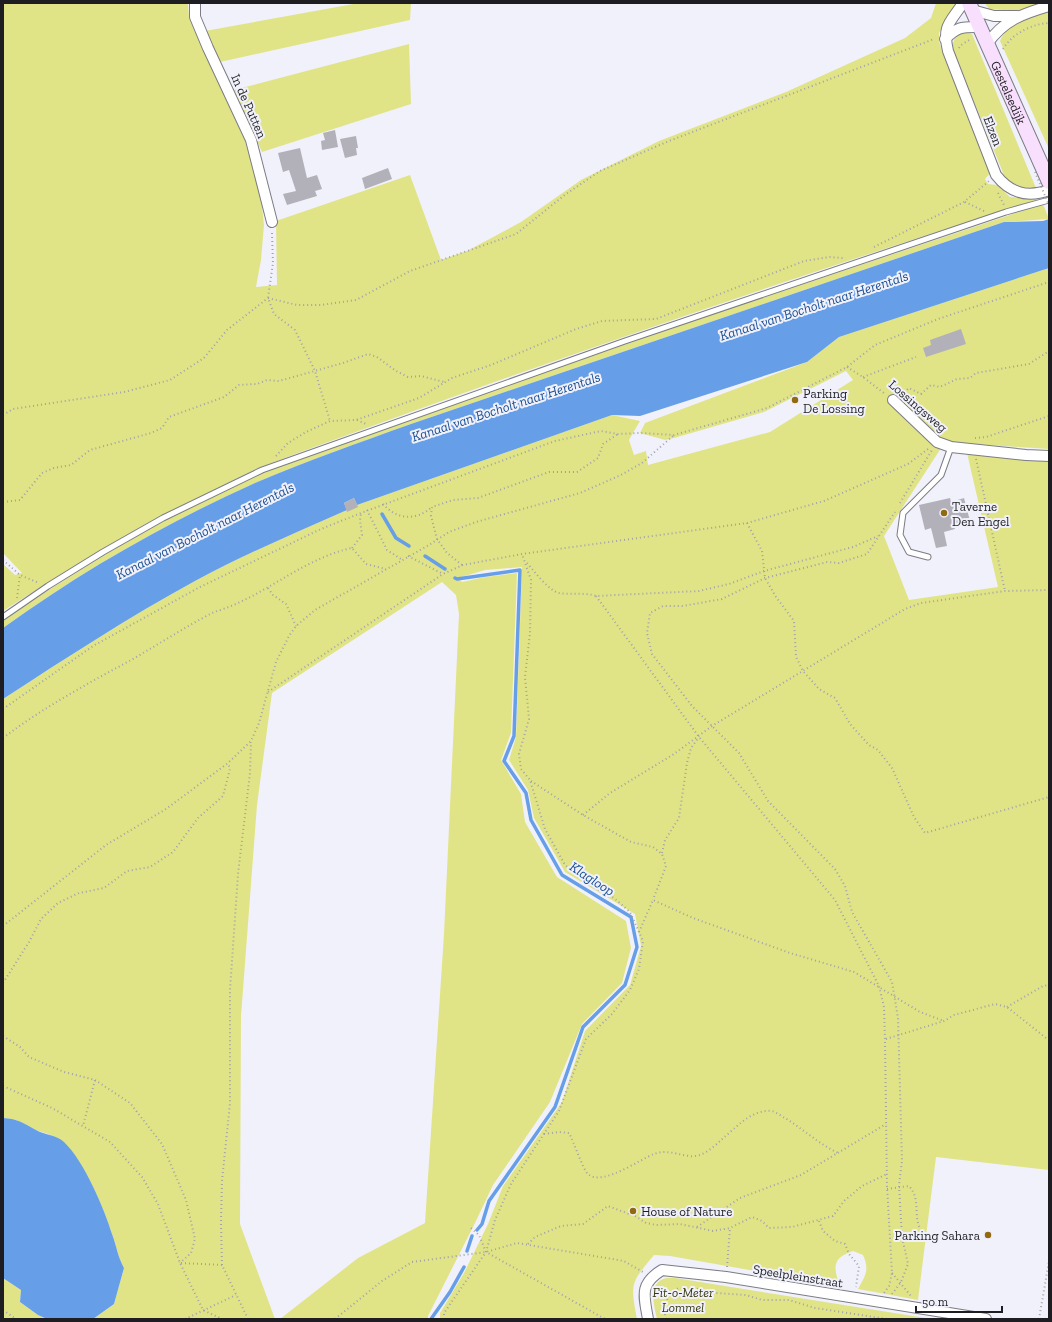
<svg xmlns="http://www.w3.org/2000/svg" width="1052" height="1322" font-family="'Zilla Slab',serif">
  <rect width="100%" height="100%" fill="#f1f1fb"/>
  <!-- green -->
  <g fill="#e0e487">
    <path d="M3,3H188L189,18L247,145L261,197L264,225L261,260L256,287L277,285L276,221L410,175L441,260L467,251L521,222L581,180L659,141L786,92L905,38L931,18L936,3H956L939,33V42L991,172L985,179L988,184L997,185L1010,197L1039,199C790,278 543,363 298,453L256,469L149,522L63,573L3,611V564L15,575L22,573L3,553Z"/>
    <polygon points="359,3 411,3 410,20 220,62 205,31"/>
    <polygon points="985,3 1042,3 1017,11 989,9"/>
    <path d="M1049,11V149L1000,41C1008,21 1031,18 1049,11Z"/>
    <path d="M964,31L972,34L1036,188C1020,188 1014,187 1004,175L952,48C954,39 955,35 964,31Z"/>
    <polygon points="409,44 411,104 262,152 234,90"/>
    <path d="M1043,204L1049,219L1004,222L411,424C358,443 306,461 255,483C166,523 82,571 3,628V620L20,608L130,539L181,511L263,472L390,425L702,318Z"/>
    <path d="M1049,268V449L945,442L884,536L909,600L998,587L967,453L1049,462V1170L936,1157L918,1300L858,1289C865,1276 870,1270 863,1255L853,1251C832,1258 833,1267 840,1286L670,1256L654,1255C631,1283 630,1282 637,1319H440V1313L464,1273L488,1224L503,1186L562,1102L585,1031L630,985L641,946L635,914L565,872L534,818L528,790L509,760L516,737L522,567L485,570L458,578L462,582L485,577L517,573L511,733L501,760L521,794L525,822L557,877L626,921L631,948L622,983L582,1024L550,1102L493,1185L475,1223L428,1316V1319H280L358,1258L425,1223L444,934L459,614L456,595L442,582L272,693L257,805L241,1016L240,1224L275,1319H93L114,1304L124,1268C117,1255 117,1247 112,1234C103,1205 79,1149 51,1135C46,1133 41,1132 36,1130C23,1123 19,1119 3,1118V699C66,658 129,617 195,581C244,554 296,533 347,510L344,503L354,498L357,505L612,415L640,421L629,440L634,455L646,451L648,465L770,432L853,380L846,371L764,412L674,438L665,440L640,433L645,423L807,362L839,337Z"/>
    <polygon points="3,1278 21,1290 20,1302 38,1315 47,1319 3,1319"/>
    <path d="M666,1278H675L932,1319H657C654,1305 647,1283 666,1278Z"/>
  </g>
  <!-- water -->
  <g fill="#669ee8">
    <path d="M1049,219V268L839,337L807,362L640,416L612,415L357,505L354,498L344,503L347,510C296,533 244,554 195,581C129,617 66,658 3,699V628C82,571 166,523 255,483C306,461 358,443 411,424L1004,222L1043,221Z"/>
    <path d="M3,1118C19,1119 23,1123 36,1130C45,1135 57,1135 64,1142C84,1161 104,1208 112,1234C117,1247 117,1255 124,1268L114,1304L93,1319H47L38,1315L20,1302L21,1290L3,1278Z"/>
  </g>
  <g fill="none" stroke-linecap="round" stroke-linejoin="round">
    <!-- stream -->
    <g stroke="#669ee8" stroke-width="3.5">
      <polyline points="382,514 396,538 409,546"/>
      <polyline points="425,556 445,569"/>
      <polyline points="455,578 457,579 520,570 514,736 504,761 526,793 531,820 562,875 631,917 637,947 625,985 583,1027 555,1107 489,1201 482,1224 477,1230"/>
      <polyline points="467,1251 472,1236"/>
      <polyline points="431,1319 450,1292 464,1267"/>
    </g>
  </g>
  <!-- building -->
  <g fill="#b2b1b9">
    <polygon points="335,130 338,147 322,150 321,141 325,140 323,133"/>
    <polygon points="356,136 358,148 356,148 357,155 345,158 340,139"/>
    <polygon points="300,148 307,178 317,175 322,189 315,191 317,196 287,205 283,194 296,191 289,170 283,172 278,153"/>
    <polygon points="388,168 392,179 365,189 362,178"/>
    <polygon points="961,329 966,344 926,357 923,348 931,345 930,340"/>
    <polygon points="354,498 358,507 347,512 344,503"/>
    <polygon points="950,498 951,502 964,498 970,521 954,525 955,529 944,532 947,546 936,548 931,528 925,530 919,505"/>
  </g>
  <g fill="none" stroke-linecap="round" stroke-linejoin="round">
    <!-- lane casing -->
    <g stroke="#7b7c84" stroke-width="7">
      <g id="lane">
        <polyline points="928,557 909,552 900,535 903,513 941,475 951,447"/>
        <polyline points="3,617 48,586 103,552 163,518 262,470 625,341 1006,212 1049,200"/>
      </g>
    </g>
    <!-- street casing -->
    <g stroke="#7b7c84" stroke-width="12">
      <g id="street">
        <polyline points="195,3 195,17 208,48 251,140 272,222"/>
        <path d="M963,3C950,23 942,25 948,51L996,175C1010,193 1027,198 1049,190"/>
        <polyline points="972,10 994,16 1017,16"/>
        <path d="M945,39C958,26 962,27 980,27"/>
        <path d="M987,44C1004,20 1022,14 1049,6"/>
        <polyline points="893,400 937,442 951,447 1026,455 1049,456"/>
        <path d="M648,1319C644,1296 639,1284 662,1270L726,1277L986,1319"/>
      </g>
    </g>
    <!-- secondary casing -->
    <g stroke="#7b7c84" stroke-width="16">
      <g id="secondary">
        <path id="s1" d="M969,3L1049,182"/>
      </g>
    </g>
    <!-- path -->
    <g stroke="#a2a2aa" stroke-width="2" stroke-dasharray="1 3" stroke-linecap="butt">
      <polyline points="959,48 961,45 971,39"/>
      <path d="M1003,49C1012,34 1031,24 1049,23"/>
      <polyline points="998,193 1004,205"/>
      <polyline points="965,202 984,211"/>
      <polyline points="272,233 273,263 268,298 274,314 295,330 315,371 330,421"/>
      <polyline points="874,247 964,202 989,181"/>
      <polyline points="268,298 297,305 321,305 356,300 410,271 516,234 566,194 600,171 669,141 934,39"/>
      <polyline points="847,367 863,377 885,394"/>
      <polyline points="863,377 916,357"/>
      <polyline points="901,395 909,388 921,394 931,385 940,387 957,379 970,378 976,373 1029,364 1049,351"/>
      <polyline points="3,415 13,409 124,392 170,380 204,358 227,330 268,298"/>
      <polyline points="357,420 366,424"/>
      <polyline points="975,438 986,437 1049,416"/>
      <polyline points="276,456 288,443 306,432 330,421 356,420 419,398 452,378 491,365 576,329 602,321 656,319 804,261 829,257 843,258"/>
      <polyline points="976,459 1005,591"/>
      <polyline points="3,502 20,500 42,473 54,468 71,465 90,450 151,433 162,428 169,417 224,397 239,385 257,384 267,380 279,381 343,363 368,354 377,357 396,371 408,377 421,376 444,382"/>
      <polyline points="900,503 932,450"/>
      <path d="M383,504C397,520 416,521 432,507"/>
      <polyline points="367,510 387,550 401,559"/>
      <polyline points="747,523 762,551 765,578 776,597 794,621 796,657 803,671 819,689 835,698 850,724 869,745 878,750 892,768 914,817 925,833 1049,797"/>
      <polyline points="352,548 362,535 360,520 361,513"/>
      <polyline points="408,556 443,574"/>
      <polyline points="3,560 20,575 39,583"/>
      <path d="M527,563C534,571 549,591 559,593C571,595 584,592 596,596L699,591L729,584L764,571L853,547L878,536"/>
      <polyline points="462,565 447,553 437,539 431,516 432,507 453,500 478,498 549,472 577,472 598,458 603,444 618,434"/>
      <polyline points="268,588 273,595 286,604 296,626"/>
      <polyline points="596,596 699,737 835,900 879,986 884,1007 885,1040 887,1186 892,1273 889,1286 884,1293"/>
      <polyline points="17,598 20,575"/>
      <polyline points="268,692 443,574 463,565 522,554 747,523 824,501 908,464 928,449"/>
      <polyline points="3,709 93,646 200,587 321,529 361,513 555,441 601,431 618,434 640,433 674,435 767,408 847,367 875,345 938,319 1049,282"/>
      <path d="M3,738C40,710 81,687 122,665C153,648 183,628 214,612C263,598 301,559 352,548L366,564L386,569"/>
      <polyline points="531,781 583,815 631,842 653,847 662,854 666,866 653,900"/>
      <polyline points="583,815 610,793 674,754 712,726 905,609 921,603 1005,591 1049,590"/>
      <polyline points="662,853 665,840 679,818 687,763 691,748 699,737"/>
      <polyline points="3,926 106,845 166,809 228,763 251,741 259,723 276,662 289,636 296,626 315,610 429,545 449,532 476,522 580,493 621,475 642,463 674,435"/>
      <polyline points="639,932 653,900 693,918 790,953 854,972 920,1012 944,1021"/>
      <polyline points="3,983 29,942 41,919 58,903 79,893 104,888 127,871 150,867 173,852 198,818 223,796 230,769 228,763"/>
      <polyline points="1007,1007 1043,986 1049,985"/>
      <polyline points="3,1036 20,1047 29,1057 64,1072 95,1080 83,1126"/>
      <polyline points="886,1039 944,1021 954,1015 995,1004 1007,1007 1046,1038 1049,1038"/>
      <polyline points="95,1080 130,1103 162,1144 186,1200 195,1239 191,1253 180,1263"/>
      <polyline points="3,1086 52,1108 110,1142 142,1177 158,1204 180,1263 203,1310 222,1319"/>
      <path d="M544,1134L559,1132L569,1133C574,1142 583,1170 588,1174C602,1187 640,1159 654,1154C667,1149 678,1155 690,1156C701,1158 714,1147 721,1140C736,1128 751,1109 772,1111C776,1112 781,1116 785,1118C803,1129 819,1144 838,1153"/>
      <path d="M887,1189L909,1186C923,1201 910,1222 925,1234L930,1235"/>
      <polyline points="635,1216 646,1223 656,1225 680,1224 713,1231 730,1228 752,1217 762,1221 769,1228 792,1227 833,1216 844,1201 862,1186 887,1174"/>
      <polyline points="819,1221 823,1231 835,1241 845,1244 849,1254 859,1266 856,1287"/>
      <polyline points="697,1227 740,1198 801,1175 886,1124"/>
      <polyline points="471,1228 479,1235 486,1252 605,1319"/>
      <polyline points="528,1244 535,1237 561,1226 583,1224 608,1206 629,1214"/>
      <polyline points="181,1263 222,1265"/>
      <polyline points="727,1267 730,1228"/>
      <polyline points="892,1273 911,1296"/>
      <polyline points="892,1294 901,1282 908,1264 902,1237 899,1185 902,1161 898,1018 892,982 852,912 845,886 835,869 768,801 739,753 692,706 652,654 647,633 650,613 663,606 683,606 722,599 765,578 827,562 839,563 867,554 895,512"/>
      <polyline points="3,1310 16,1319"/>
      <polyline points="185,1319 236,1295"/>
      <polyline points="248,1319 222,1265 221,1222 222,1181 230,1103 230,990 238,874 250,773 251,742"/>
      <polyline points="335,1319 382,1281 412,1262 486,1252 517,1243 624,1261 643,1272"/>
      <polyline points="444,1319 444,1313 486,1252 495,1220 511,1184 559,1111 586,1039 612,1014 630,990 639,969 643,941 630,912 614,898 593,887 565,865 545,829 530,780 521,769 519,754 529,719 525,677 530,633 531,580 522,554"/>
      <polyline points="666,1319 664,1310 669,1293 679,1288 697,1289 716,1293 746,1295 762,1300 789,1300 815,1308 887,1319"/>
      <polyline points="1039,1319 1049,1261"/>
    </g>
    <!-- lane -->
    <use href="#lane" stroke="#fff" stroke-width="5"/>
    <!-- street -->
    <use href="#street" stroke="#fff" stroke-width="10"/>
    <!-- secondary -->
    <use href="#secondary" stroke="#f9dffe" stroke-width="14"/>
    <!-- path-bridge -->
    <polyline stroke="#a2a2aa" stroke-width="2" stroke-dasharray="1 3" stroke-linecap="butt" points="1035,172 1049,205"/>
  </g>
  <!-- markers -->
  <g fill="#916911" stroke="#f1f1fb" stroke-width="1.5">
    <circle cx="795" cy="400" r="4"/>
    <circle cx="944" cy="513" r="4"/>
    <circle cx="633" cy="1211" r="4"/>
    <circle cx="988" cy="1235" r="4"/>
  </g>
  <g text-anchor="middle" dominant-baseline="central" stroke-width="4" stroke-linejoin="round" paint-order="stroke">
    <!-- street labels -->
    <g font-size="13" fill="#1e1e22" stroke="#f1f1fb">
      <text stroke="none"><textPath href="#s1" startOffset="98">Gestelsedijk</textPath></text>
      <text transform="translate(249 106) rotate(66)">In de Putten</text>
      <text transform="translate(993 131) rotate(69)">Elzen</text>
      <text transform="translate(918 406) rotate(41)">Lossingsweg</text>
      <text transform="translate(798 1276) rotate(9)">Speelpleinstraat</text>
    </g>
    <!-- poi labels -->
    <g font-size="13" fill="#1e1e22" stroke="#f1f1fb" text-anchor="start">
      <text x="803" y="393">Parking<tspan x="803" dy="15">De Lossing</tspan></text>
      <text x="952" y="506">Taverne<tspan x="952" dy="15">Den Engel</tspan></text>
      <text x="641" y="1211">House of Nature</text>
      <text x="980" y="1235" text-anchor="end">Parking Sahara</text>
    </g>
    <!-- park labels -->
    <g font-size="13" font-style="italic" fill="#36370b" stroke="#f1f1fb">
      <text x="683" y="1292">Fit-o-Meter<tspan x="683" dy="15">Lommel</tspan></text>
    </g>
    <!-- water labels -->
    <g font-size="14" font-style="italic" fill="#194f92" stroke="#f1f1fb">
      <text transform="translate(814 306) rotate(-18)">Kanaal van Bocholt naar Herentals</text>
      <text transform="translate(506 407) rotate(-18)">Kanaal van Bocholt naar Herentals</text>
      <text transform="translate(205 531) rotate(-27)">Kanaal van Bocholt naar Herentals</text>
      <text transform="translate(592 879) rotate(33)">Klagloop</text>
    </g>
  </g>
  <!-- border -->
  <rect width="1052" height="1322" fill="none" stroke="#1e1e22" stroke-width="8"/>
  <!-- scale -->
  <path d="M916 1306v6h86v-6" fill="none" stroke="#1e1e22" stroke-width="2"/>
  <text x="922" y="1306" font-size="12" fill="#1e1e22" stroke="#f1f1fb" stroke-width="3" paint-order="stroke">50 m</text>
</svg>
